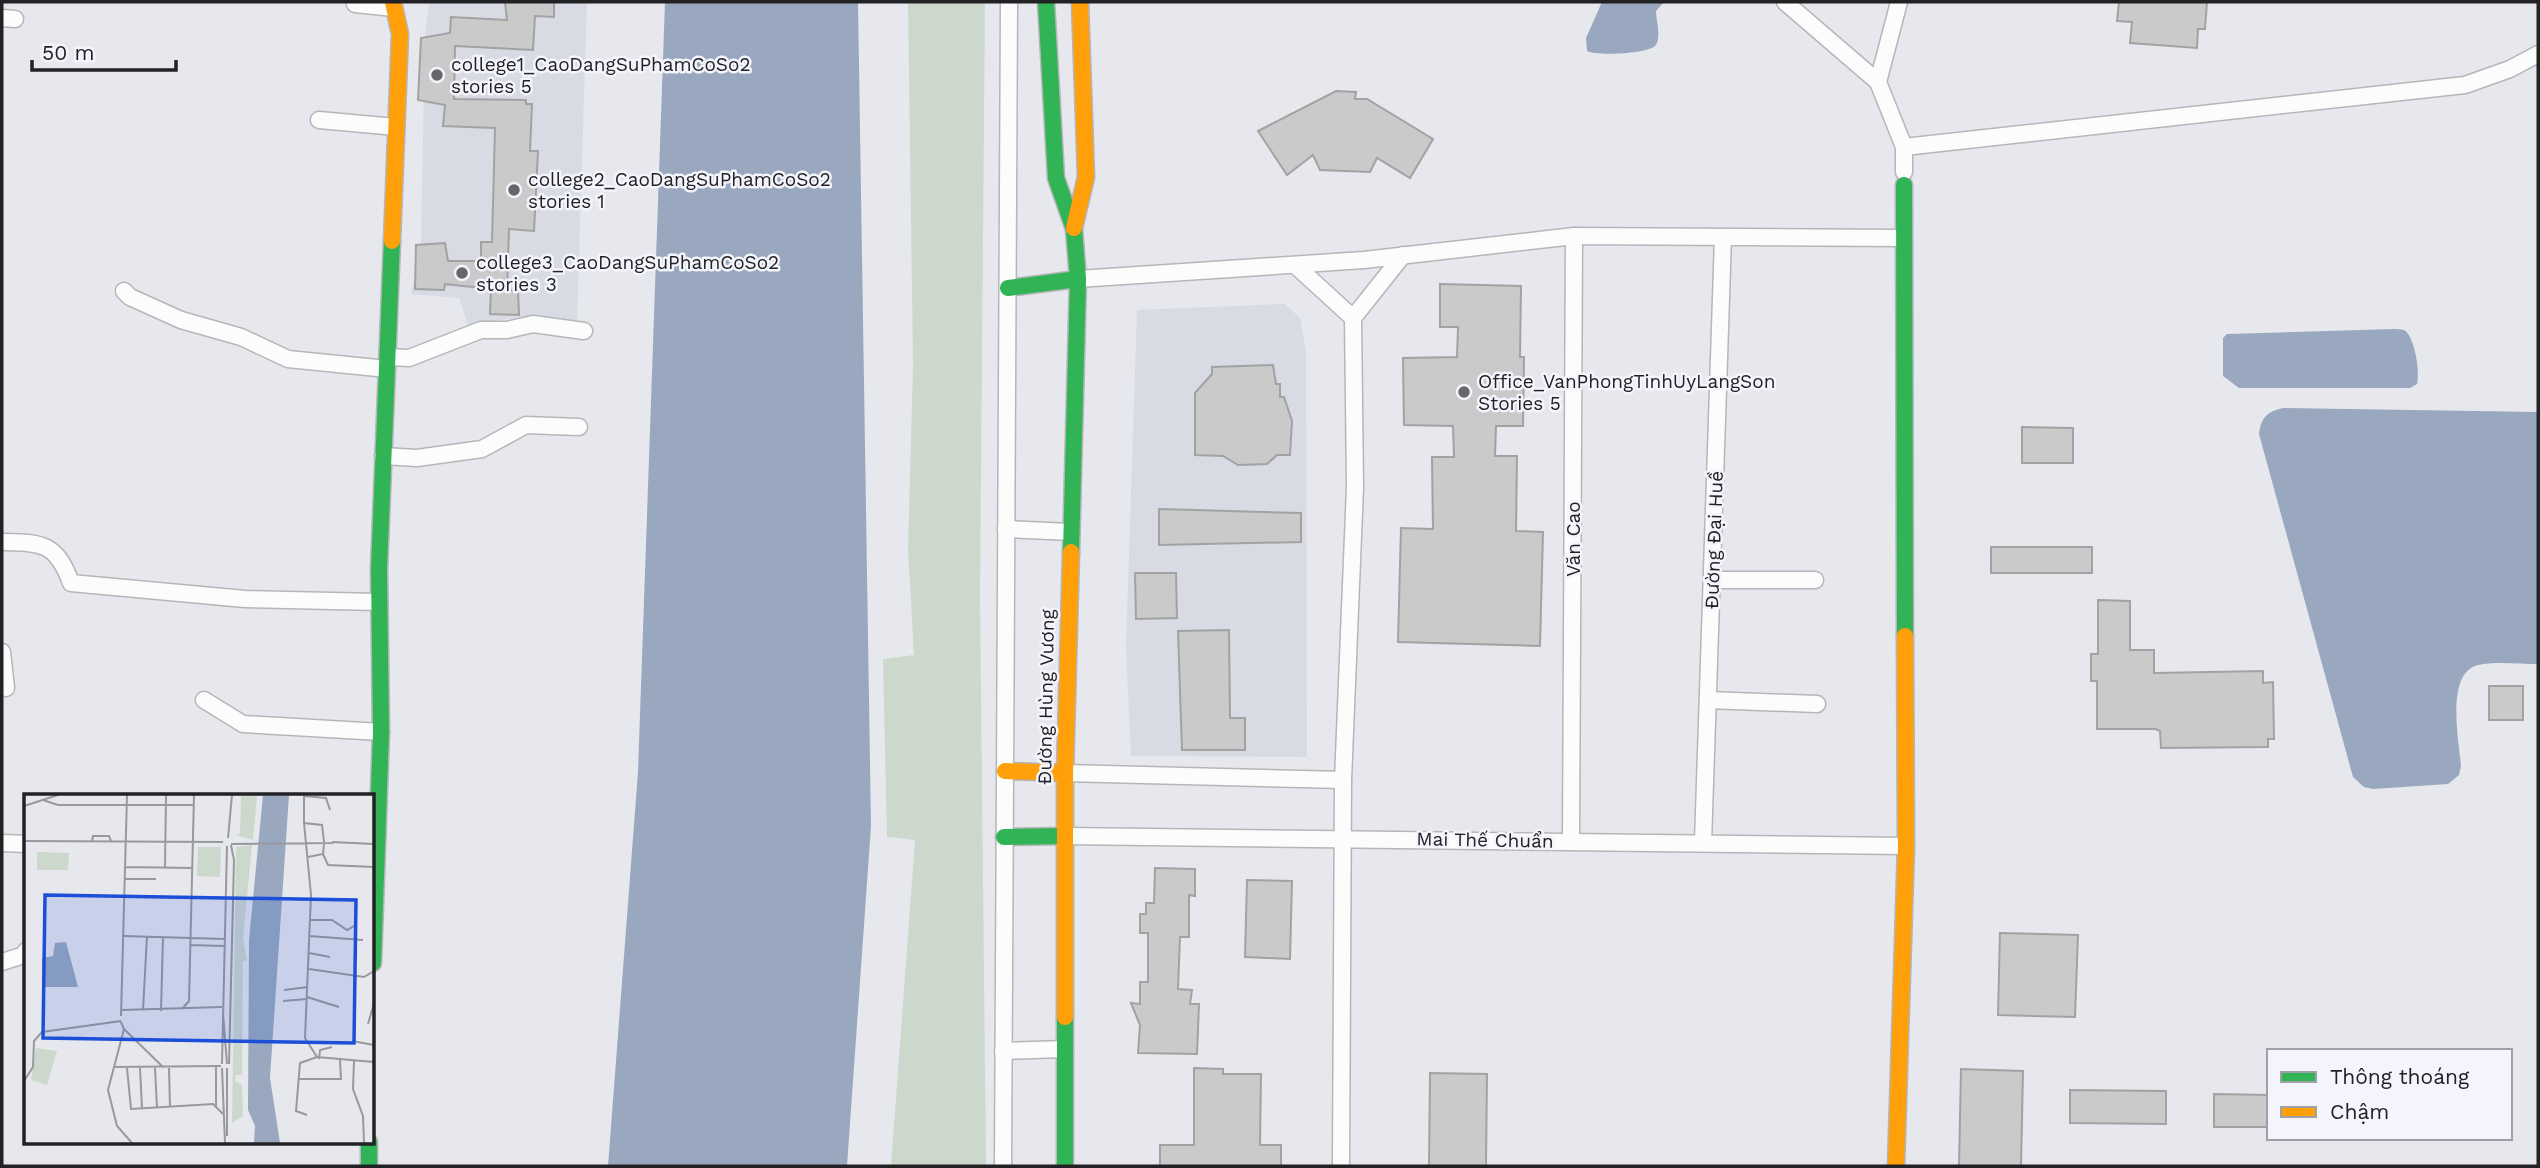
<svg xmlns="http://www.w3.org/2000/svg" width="2540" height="1168" font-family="'Work Sans',sans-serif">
  <rect width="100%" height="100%" fill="#e7e8ed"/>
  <!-- built -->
  <g fill="#d8dae4">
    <polygon points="429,2 587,2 577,321 534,315 468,325 459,298 411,294 421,245 425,36"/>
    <polygon points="1285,304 1300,318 1306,352 1307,757 1131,756 1126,647 1137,310"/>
  </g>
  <!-- green -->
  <polygon fill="#cdd8cd" points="908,2 985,2 980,595 986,1166 891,1166 915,840 887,837 883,659 914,655 908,550 913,364"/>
  <!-- water -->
  <g fill="#99a8bf">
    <polygon points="665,2 858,2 871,826 847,1166 608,1166 638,772"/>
    <path d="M1602,2H1664L1656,11C1656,20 1662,39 1655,46C1646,54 1597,56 1587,51L1586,38Z"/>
    <path d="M2393,329C2396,329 2401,329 2404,330C2415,336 2420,373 2417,384L2410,388H2239L2223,376V338L2227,334Z"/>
    <path d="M2284,408L2538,412V664C2519,664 2496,661 2478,665C2445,673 2459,741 2461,766L2459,775L2448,784L2373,789L2364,787L2353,777L2259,434C2261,418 2267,411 2284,408Z"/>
  </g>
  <!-- building -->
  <g fill="#cacacb" stroke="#a2a2a3" stroke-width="2">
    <polygon points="505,2 554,2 554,17 535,16 533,50 455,46 454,99 526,100 526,104 532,104 530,151 538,151 534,231 509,229 507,290 518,291 519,315 490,314 491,289 445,284 444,290 415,289 416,245 445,243 448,261 481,261 481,242 492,242 495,128 443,126 445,105 418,100 421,38 450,33 451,17 507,20"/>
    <polygon points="2119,2 2207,2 2205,29 2198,29 2197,48 2130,43 2132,22 2117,21"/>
    <polygon points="1336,91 1356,92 1355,99 1367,99 1433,139 1410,178 1377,158 1370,172 1320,170 1313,155 1287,175 1258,131"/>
    <polygon points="1440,284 1521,286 1520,357 1524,357 1523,426 1496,426 1495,456 1517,456 1516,531 1543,532 1540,646 1398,642 1401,528 1433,529 1432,457 1454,457 1453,426 1404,425 1403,358 1457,357 1458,327 1440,327"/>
    <polygon points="1273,365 1276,384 1280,384 1280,397 1284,397 1292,421 1290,455 1277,455 1267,464 1238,465 1223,456 1195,455 1195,393 1212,374 1212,367"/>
    <polygon points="2022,427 2073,428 2073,463 2022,463"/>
    <polygon points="1159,509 1301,513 1301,542 1159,545"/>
    <rect x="1991" y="547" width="101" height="26"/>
    <polygon points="1135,573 1176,573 1177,618 1136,619"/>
    <polygon points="2098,600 2130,601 2130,650 2154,650 2154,673 2263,671 2263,683 2273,682 2274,739 2268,739 2268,747 2161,748 2160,731 2155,729 2097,729 2097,681 2091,681 2091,654 2098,654"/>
    <polygon points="1229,630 1230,718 1245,718 1245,750 1182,750 1178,631"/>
    <rect x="2489" y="686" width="34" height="34"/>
    <polygon points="1155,868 1195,869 1195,896 1189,895 1189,937 1180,937 1178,989 1192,990 1190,1004 1199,1004 1197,1054 1138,1053 1140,1025 1131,1003 1140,1004 1140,982 1148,982 1148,933 1140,933 1140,914 1146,914 1146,903 1154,903"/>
    <polygon points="1247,880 1292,881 1290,959 1245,957"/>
    <polygon points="2000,933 2078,935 2075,1017 1998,1015"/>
    <polygon points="1194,1068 1223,1069 1223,1074 1261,1074 1260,1145 1281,1145 1281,1166 1160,1166 1160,1145 1194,1145"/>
    <polygon points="1961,1069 2023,1071 2021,1166 1959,1166"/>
    <polygon points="1430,1073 1487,1074 1486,1166 1429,1166"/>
    <polygon points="2070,1090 2166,1091 2166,1124 2070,1123"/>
    <polygon points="2214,1094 2269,1095 2269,1127 2214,1127"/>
  </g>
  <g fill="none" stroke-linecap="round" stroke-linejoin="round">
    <!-- street casing -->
    <g stroke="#b6b6b9" stroke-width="19">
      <g id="street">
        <polyline points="1785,2 1878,82"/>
        <polyline points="1899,2 1878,82 1904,147 1904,172"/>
        <polyline points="355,4 394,8"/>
        <polyline points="2,18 15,19"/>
        <polyline points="319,120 396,127"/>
        <polyline points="1904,147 2465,85 2510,69 2538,54"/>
        <polyline points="1295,265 1353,318"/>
        <polyline points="1078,279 1364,260 1574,236 1903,238"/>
        <polyline points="124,291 130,297 181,320 241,337 288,359 387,369"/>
        <polyline points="388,357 409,358 481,330 507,330 533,324 584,331"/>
        <polyline points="383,456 417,458 482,449 526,425 579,427"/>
        <polyline points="1006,529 1071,532"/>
        <path d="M2,542C42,543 56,542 71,583L245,599L378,602"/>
        <polyline points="1713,580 1815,580"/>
        <polyline points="2,652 6,688"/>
        <polyline points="204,700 243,724 381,732"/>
        <polyline points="1708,700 1817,704"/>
        <polyline points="1065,773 1343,780"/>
        <polyline points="1065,836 1906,846"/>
        <polyline points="1571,842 1574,236"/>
        <polyline points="2,843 26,844"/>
        <polyline points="1703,843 1723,237"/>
        <polyline points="2,962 24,955 26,951"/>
        <polyline points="1003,1051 1065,1049"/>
        <polyline points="1003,1166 1009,2"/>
        <polyline points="1341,1166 1343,780 1355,487 1353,318 1403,255"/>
      </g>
    </g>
    <!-- fast casing -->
    <g stroke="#b6b6b9" stroke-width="19">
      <g id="fast">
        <polyline points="1046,2 1056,178 1074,229 1078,279 1071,552"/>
        <polyline points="1904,185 1905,636"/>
        <polyline points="1008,288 1078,279"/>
        <polyline points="1004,837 1065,836"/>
        <polyline points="373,963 381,732 379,569 392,241"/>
        <polyline points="1065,1017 1065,1166"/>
        <polyline points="369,1142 369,1166"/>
      </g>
    </g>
    <!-- slow casing -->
    <g stroke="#b6b6b9" stroke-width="19">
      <g id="slow">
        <polyline points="1074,228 1086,177 1080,2"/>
        <polyline points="392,241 400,34 393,2"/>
        <polyline points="1005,771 1065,773"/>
        <polyline points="1065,1017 1065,773 1071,552"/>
        <polyline points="1896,1166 1906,846 1905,636"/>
      </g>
    </g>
    <!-- street -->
    <use href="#street" stroke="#fbfcfc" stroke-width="16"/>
    <!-- fast -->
    <use href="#fast" stroke="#30b455" stroke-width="16"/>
    <!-- slow -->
    <use href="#slow" stroke="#ff9f0a" stroke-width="16"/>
  </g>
  <!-- markers -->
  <g fill="#67676b" stroke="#f3f4fc" stroke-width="2.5">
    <circle cx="437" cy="75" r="7"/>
    <circle cx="514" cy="190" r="7"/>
    <circle cx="462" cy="273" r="7"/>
    <circle cx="1464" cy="392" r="7"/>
  </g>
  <g text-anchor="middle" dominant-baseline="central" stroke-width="5" stroke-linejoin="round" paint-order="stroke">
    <!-- poi labels -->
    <g font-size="19" fill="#222225" stroke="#f3f4fc" text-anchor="start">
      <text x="451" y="64">college1_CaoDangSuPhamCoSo2<tspan x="451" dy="22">stories 5</tspan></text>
      <text x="528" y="179">college2_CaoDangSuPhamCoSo2<tspan x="528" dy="22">stories 1</tspan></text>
      <text x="476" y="262">college3_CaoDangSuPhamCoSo2<tspan x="476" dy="22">stories 3</tspan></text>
      <text x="1478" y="381">Office_VanPhongTinhUyLangSon<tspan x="1478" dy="22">Stories 5</tspan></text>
    </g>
    <!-- street labels -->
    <g font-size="19" fill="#222225" stroke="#f3f4fc">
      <text transform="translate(1573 539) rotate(-90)">Văn Cao</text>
      <text transform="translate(1714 540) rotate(-88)">Đường Đại Huề</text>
      <text transform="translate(1046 697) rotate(-89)">Đường Hùng Vương</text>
      <text transform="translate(1485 840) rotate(1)">Mai Thế Chuẩn</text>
    </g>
  </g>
  <!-- overview -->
  <g transform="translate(24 794)">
    <rect width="350" height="350" fill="#e7e8ed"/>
    <path d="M217,1H233L229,46L211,41L216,40ZM228,51L219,144L223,167H219L218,281H212L211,287L218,291L219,322L208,329L212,53ZM174,53H197L196,83L173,82ZM13,58L45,59L44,76H13ZM12,254L33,257L23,291L7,286Z" fill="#cdd8cd"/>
    <path d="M239,1H265L246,284L256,349H230L231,332L224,316L225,146ZM42,148L54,193H18V164L29,162L31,149Z" fill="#99a8bf"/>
    <path fill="none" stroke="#98999d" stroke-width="2" d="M280,1V29L298,31L300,48M280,2L302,4L306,16M19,6L34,11H169M0,12L34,1M280,29L287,101L281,244L293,263M204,44L208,1M0,47L199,48M68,47L69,42H85L87,47M308,48L350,50M207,50L309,49M299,60L304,71L350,73M284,63L299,60L300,50M101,73L168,74M141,73L142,1M100,85H132M286,126H308L323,136L332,131M98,142L201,145M285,142L339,146M167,151L200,152M285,159L306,163M285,175L340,183L350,177M260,196L284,193M283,203L315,213M259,207L283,205M158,215L165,207L170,1M97,216L198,213M119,216L123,142M137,217L139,143M199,219L203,270M97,222L103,1M97,228L100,235L84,296L93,332L108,349M344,230L350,209M100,235L140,274M328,247L350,251M295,265L296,256L308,253M330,267L329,295L339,322L340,349M198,270L203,52M205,270L210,66L207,51M89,273L197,272M192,273V312M103,274L107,315L189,310L199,320M116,274L118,314M131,274L133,314M145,274L146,314M198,274L201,349M274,285H317L316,266M0,287L9,273L10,247L18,238L97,227M283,321L272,317L276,269L293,263L350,268M203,342V274"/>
    <path fill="#1d4ed8" fill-opacity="0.15" stroke="#1d4ed8" stroke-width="3.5" d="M21,101L332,106L330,249L19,244Z"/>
    <rect width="350" height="350" fill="none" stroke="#222225" stroke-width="3.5"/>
  </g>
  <!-- border -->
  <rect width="2540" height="1168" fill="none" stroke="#222225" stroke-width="7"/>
  <!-- legend -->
  <rect x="2267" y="1049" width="245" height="91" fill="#f3f4fc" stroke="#9fa0a6" stroke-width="2"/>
  <rect x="2281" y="1072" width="35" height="10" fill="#30b455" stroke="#9fa0a6" stroke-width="2"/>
  <text x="2330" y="1084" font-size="21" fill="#222225">Thông thoáng</text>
  <rect x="2281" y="1107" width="35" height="10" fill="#ff9f0a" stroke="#9fa0a6" stroke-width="2"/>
  <text x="2330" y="1119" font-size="21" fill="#222225">Chậm</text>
  <!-- scale -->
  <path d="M32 60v10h144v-10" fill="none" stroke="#222225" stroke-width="3.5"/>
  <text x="42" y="60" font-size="21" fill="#222225" stroke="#f3f4fc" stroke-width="5" paint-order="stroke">50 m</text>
</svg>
